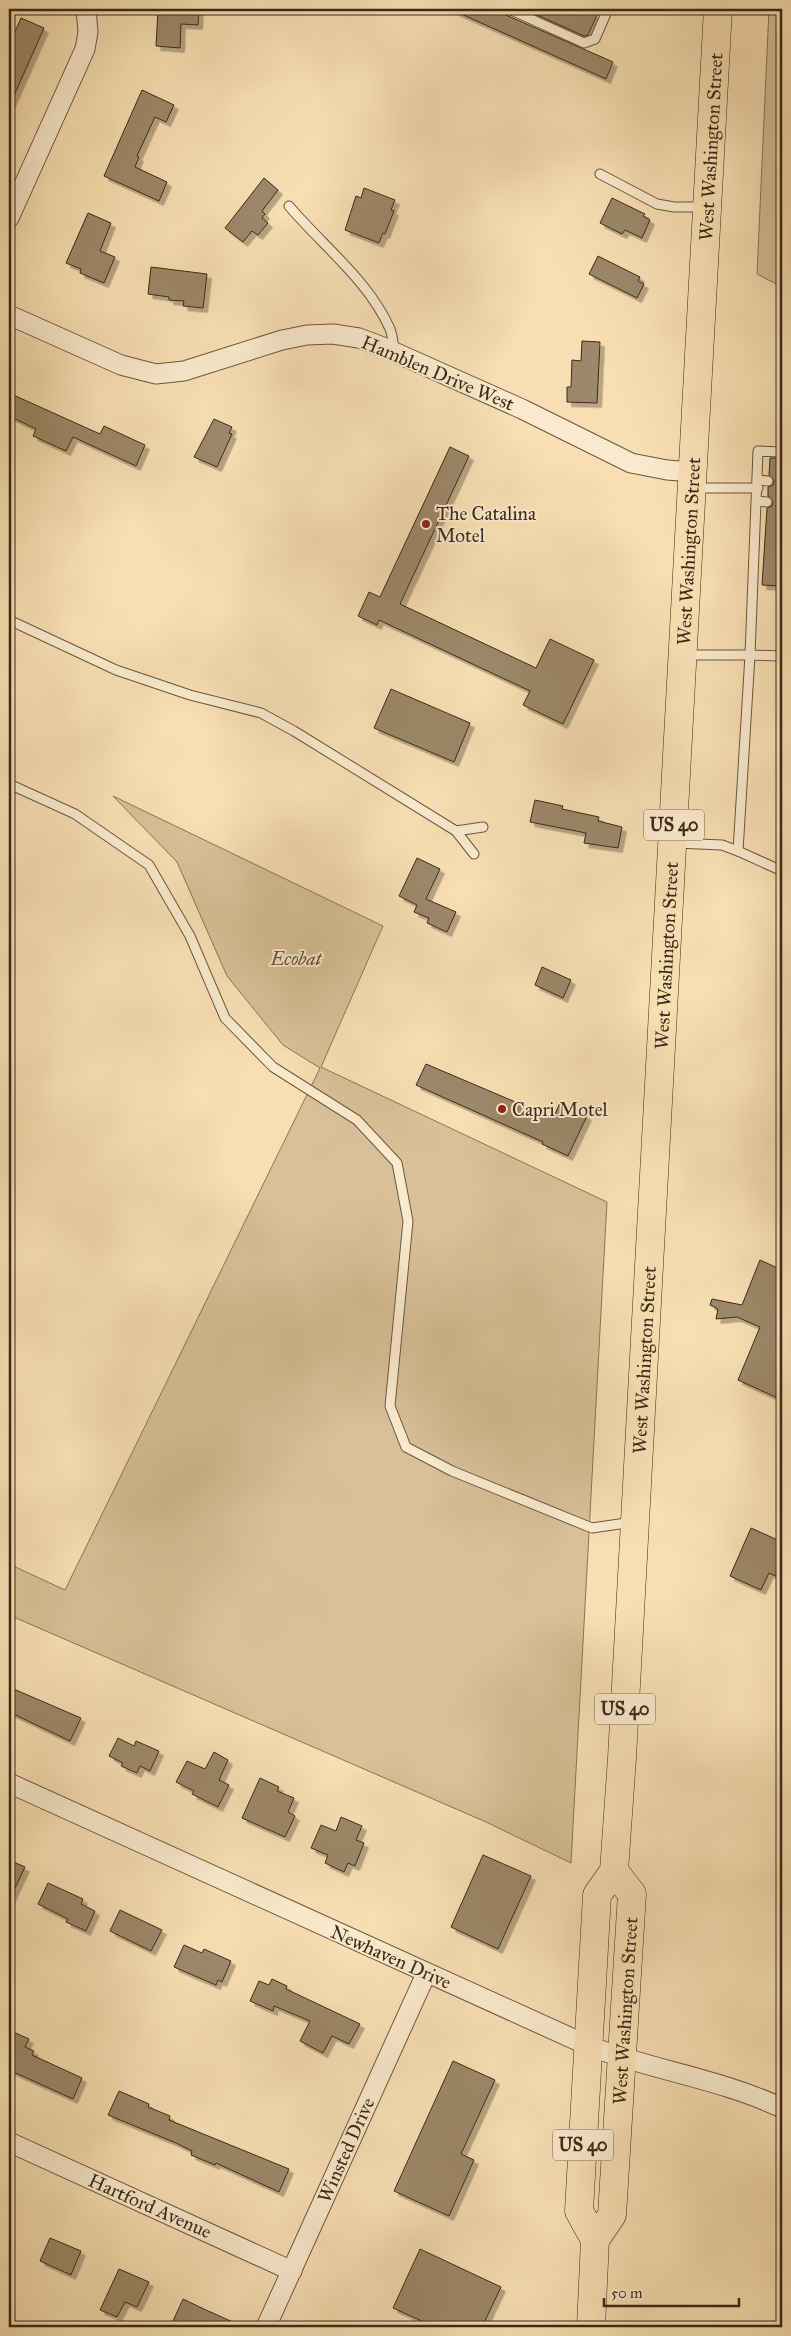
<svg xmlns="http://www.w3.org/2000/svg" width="791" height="2336" font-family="'IM FELL Great Primer',serif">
  <defs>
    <filter id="shadow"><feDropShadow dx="4.5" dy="4.5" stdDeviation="0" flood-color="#0004"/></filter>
  </defs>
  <rect width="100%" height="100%" fill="#f8dfb2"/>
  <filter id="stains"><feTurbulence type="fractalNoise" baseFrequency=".004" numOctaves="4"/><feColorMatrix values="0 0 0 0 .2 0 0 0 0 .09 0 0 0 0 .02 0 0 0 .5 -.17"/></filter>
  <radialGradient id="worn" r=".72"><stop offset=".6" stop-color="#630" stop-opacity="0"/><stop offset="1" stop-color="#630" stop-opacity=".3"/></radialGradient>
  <!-- green -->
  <g fill="#d8c098" stroke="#8a7458">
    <polygon points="769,9 782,9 782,287 757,274"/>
    <polygon points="113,796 383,926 321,1067 607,1202 571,1863 486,1822 9,1615 9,1564 65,1590 320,1068 283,1045 227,976 177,862"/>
  </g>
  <!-- building -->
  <g fill="#9d8869" stroke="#3b2919" filter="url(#shadow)">
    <polygon points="158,9 199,9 198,25 181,24 180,48 156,46"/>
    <polygon points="450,9 503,9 506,15 613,62 606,79"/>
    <polygon points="524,9 584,9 597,15 588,35 584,36"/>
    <polygon points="21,18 44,28 9,107 9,45"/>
    <polygon points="142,90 174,105 166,122 155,117 137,156 139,157 135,167 167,182 159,201 104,176"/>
    <polygon points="264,178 278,190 262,211 265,214 262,218 268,223 258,235 252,231 243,242 225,228"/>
    <polygon points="364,188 395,200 391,210 394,211 385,234 383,233 379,243 345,230 356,196 361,198"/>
    <polygon points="612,198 645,214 643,216 650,220 642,238 625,230 622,234 600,223"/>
    <polygon points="88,213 111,223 100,251 115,257 104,283 80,273 81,269 66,263"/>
    <polygon points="598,256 640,277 638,281 644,284 637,298 589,274"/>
    <polygon points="151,267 207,274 203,308 183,306 184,301 169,300 169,297 148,294"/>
    <polygon points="582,341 600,342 597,403 567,402 567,387 571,387 572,360 581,361"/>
    <polygon points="9,393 100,434 104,426 145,445 136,466 73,437 66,451 33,436 36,429 9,416"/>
    <polygon points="214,419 232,427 229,433 232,434 217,467 194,457"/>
    <polygon points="450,447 469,456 400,604 536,668 550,639 594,660 563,724 523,705 530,691 379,620 377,625 358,616 369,592 380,597"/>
    <polygon points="770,458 782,458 782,586 762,585 767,508 772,506 773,502 768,496 768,487 773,485 774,481 769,475"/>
    <polygon points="391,689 470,723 454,762 374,728"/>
    <polygon points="535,800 563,806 562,809 599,817 598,821 622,827 618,848 584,843 586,833 530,822"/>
    <polygon points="417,858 440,869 426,899 456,912 447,932 427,923 429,918 414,912 417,905 399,896"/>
    <polygon points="542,967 571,980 563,998 535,985"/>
    <polygon points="426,1064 553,1118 560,1103 587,1116 568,1156 542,1144 543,1142 416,1085"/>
    <polygon points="760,1260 782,1270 782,1400 738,1380 760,1327 737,1317 716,1319 718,1309 710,1305 712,1299 742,1305"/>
    <polygon points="751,1528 782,1542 782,1579 769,1573 761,1590 730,1576"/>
    <polygon points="9,1687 81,1718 70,1741 9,1712"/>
    <polygon points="118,1738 134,1746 136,1741 159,1751 150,1771 140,1766 137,1773 121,1766 123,1763 109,1756"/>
    <polygon points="214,1752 228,1760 219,1780 229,1785 218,1807 192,1794 194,1791 176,1782 187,1761 205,1769"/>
    <polygon points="260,1778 279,1787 277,1791 294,1798 288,1812 295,1816 285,1837 242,1818"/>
    <polygon points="341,1817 362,1826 356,1840 364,1843 355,1866 348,1863 344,1872 325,1863 328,1855 311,1848 321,1825 336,1831"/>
    <polygon points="483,1855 531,1876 498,1949 451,1927"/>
    <polygon points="9,1860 25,1867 9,1901"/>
    <polygon points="48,1883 83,1899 81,1904 95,1911 86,1931 66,1922 68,1919 38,1904"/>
    <polygon points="120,1910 162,1930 151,1951 110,1931"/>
    <polygon points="184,1945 202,1953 204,1949 231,1961 222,1982 218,1980 216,1985 174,1967"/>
    <polygon points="272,1979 287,1986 286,1989 360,2024 349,2044 332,2036 323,2053 300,2041 310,2021 274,2006 273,2011 250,2001 259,1981 269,1985"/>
    <polygon points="9,2030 29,2039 25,2047 34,2051 32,2055 82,2078 73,2099 9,2070"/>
    <polygon points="453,2061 495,2080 461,2154 474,2160 449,2216 394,2191"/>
    <polygon points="119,2091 149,2104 148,2107 170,2116 169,2120 289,2169 279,2192 216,2163 215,2165 191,2155 192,2151 176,2143 108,2115"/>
    <polygon points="50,2238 81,2251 71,2275 40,2261"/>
    <polygon points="420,2249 501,2287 482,2327 435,2327 393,2308"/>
    <polygon points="119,2269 149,2282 137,2307 125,2302 117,2317 100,2310"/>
    <polygon points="183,2299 206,2310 244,2327 188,2327 173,2321"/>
  </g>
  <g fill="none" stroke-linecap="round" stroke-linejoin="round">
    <!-- lane casing -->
    <g stroke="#6a563f" stroke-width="11">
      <g id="lane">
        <polyline points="509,9 584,43 595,39 608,9"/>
        <polyline points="600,174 657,204 674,207 705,207"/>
        <path d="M289,206C322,245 369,281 390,329C393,336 393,344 394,352"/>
        <polyline points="758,480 768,481"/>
        <polyline points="695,488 758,488"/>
        <polyline points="757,501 767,502"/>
        <polyline points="9,620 116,670 190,695 261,713 294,731 456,831"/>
        <polyline points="686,655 750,655 758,451 782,452"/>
        <polyline points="9,784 75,814 149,865 190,936 225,1018 273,1067 357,1120 397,1163 408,1221 390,1406 406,1447 452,1471 592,1528 633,1522"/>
        <polyline points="676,843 722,845 738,851 750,655 782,656"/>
        <polyline points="738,851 782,871"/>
        <polyline points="474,854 456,831 483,827"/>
      </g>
    </g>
    <!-- street casing -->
    <g stroke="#6a563f" stroke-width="21">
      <g id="street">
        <polyline points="9,218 85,49 88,32 86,9"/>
        <polyline points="9,315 121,365 156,374 184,371 282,340 307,335 333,334 359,338 383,347 522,409 631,463 667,470 693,472"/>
        <path d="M9,1783L589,2046C652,2070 720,2079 782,2108"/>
        <polyline points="9,2142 292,2271"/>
        <polyline points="266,2327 426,1974"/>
      </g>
    </g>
    <!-- primary casing -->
    <g stroke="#3b2919" stroke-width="29">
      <g id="primary">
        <path id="s1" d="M595,2240L579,2211L597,1895L614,1871L622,1758L718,9"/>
        <path id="s2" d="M591,2327L595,2240L612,2215L632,1894L614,1871"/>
      </g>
    </g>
    <!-- lane -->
    <use href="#lane" stroke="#faeacd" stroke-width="9"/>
    <!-- street -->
    <use href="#street" stroke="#faeacd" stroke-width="19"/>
    <!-- primary -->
    <use href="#primary" stroke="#f8dfb2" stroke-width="28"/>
  </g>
  <!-- markers -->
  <g fill="#8f2418" stroke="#faeacd" stroke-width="2">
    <circle cx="426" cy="524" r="5"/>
    <circle cx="502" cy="1109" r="5"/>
  </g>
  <g text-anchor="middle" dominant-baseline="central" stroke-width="4" stroke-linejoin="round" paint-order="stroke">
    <!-- shield labels -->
    <g fill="#faeacd" stroke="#74634f" stroke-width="1">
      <rect x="644" y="809.5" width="60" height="31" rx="4"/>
      <rect x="595" y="1693.5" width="60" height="31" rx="4"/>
      <rect x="553" y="2129.5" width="60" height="31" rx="4"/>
    </g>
    <g font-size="18" font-weight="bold" fill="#3b2919">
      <text x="674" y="825">US 40</text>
      <text x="625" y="1709">US 40</text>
      <text x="583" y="2145">US 40</text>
    </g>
    <!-- street labels -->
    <g font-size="19" fill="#3b2919" stroke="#faeacd">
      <text stroke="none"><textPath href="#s1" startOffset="2106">West Washington Street</textPath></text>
      <text transform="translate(438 373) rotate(23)">Hamblen Drive West</text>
      <text stroke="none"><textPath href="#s1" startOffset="1701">West Washington Street</textPath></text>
      <text stroke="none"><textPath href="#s1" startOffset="1296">West Washington Street</textPath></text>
      <text stroke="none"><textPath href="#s1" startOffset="891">West Washington Street</textPath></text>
      <text transform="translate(391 1957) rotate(24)">Newhaven Drive</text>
      <text stroke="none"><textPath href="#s2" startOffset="322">West Washington Street</textPath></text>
      <text transform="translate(346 2150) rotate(-66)">Winsted Drive</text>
      <text transform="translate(150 2206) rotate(24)">Hartford Avenue</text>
    </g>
    <!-- poi labels -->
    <g font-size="19" fill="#3b2919" stroke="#faeacd" text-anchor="start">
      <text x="436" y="513">The Catalina<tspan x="436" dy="22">Motel</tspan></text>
      <text x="512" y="1109">Capri Motel</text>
    </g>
    <!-- park labels -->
    <g font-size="19" font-style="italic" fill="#624f39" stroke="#faeacd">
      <text x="296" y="958">Ecobat</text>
    </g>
  </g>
  <!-- margin -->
  <rect width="791" height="2336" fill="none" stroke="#f8dfb2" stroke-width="30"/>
  <rect x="10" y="10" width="771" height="2316" fill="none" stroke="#3b2919" stroke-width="2.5"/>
  <rect x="15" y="15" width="761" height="2306" fill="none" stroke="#3b2919"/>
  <!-- scale -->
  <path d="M604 2298v8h135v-8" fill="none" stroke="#3b2919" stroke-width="2.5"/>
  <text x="611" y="2298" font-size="15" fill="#3b2919" stroke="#faeacd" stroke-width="4" paint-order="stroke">50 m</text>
  <rect width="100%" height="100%" filter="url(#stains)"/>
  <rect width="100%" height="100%" fill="url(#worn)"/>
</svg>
